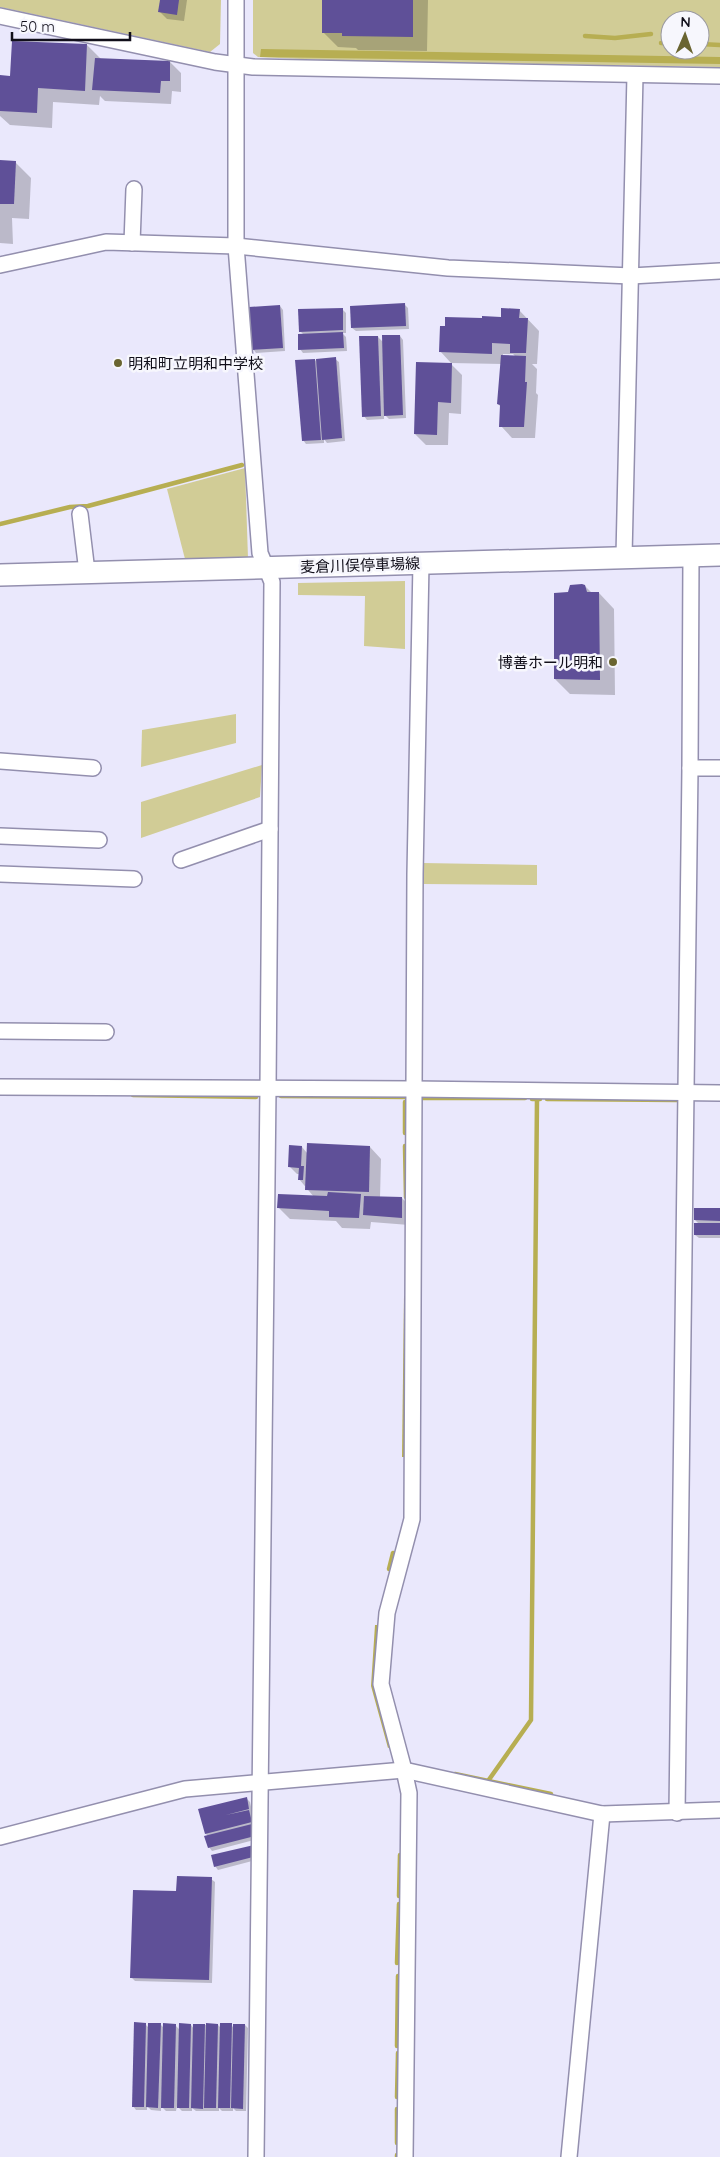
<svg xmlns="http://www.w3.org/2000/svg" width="720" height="2157" font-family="Quicksand,'Noto Sans JP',sans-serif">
  <rect width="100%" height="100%" fill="#eae8fc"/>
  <!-- green -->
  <g fill="#d1cc96" fill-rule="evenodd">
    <polygon points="0,0 221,0 220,44 210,52 0,7"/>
    <path d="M253,0H720V67L345,61L258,57L253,53ZM670,20H700V50H670Z"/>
    <polygon points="245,468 248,558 185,559 167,489"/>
    <polygon points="405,581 405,649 364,646 365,596 298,595 298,583"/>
    <polygon points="236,714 236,743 141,767 142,730"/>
    <polygon points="262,765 260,797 141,838 141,802"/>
    <polygon points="423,863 537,865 537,885 423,884"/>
  </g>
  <!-- water -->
  <g fill="#b7ae52">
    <polygon points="261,49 720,57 720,64 260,57"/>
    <polygon points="404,1296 409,1296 405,1457 402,1457"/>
    <polygon points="375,1625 379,1625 374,1686 390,1747 388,1748 371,1686"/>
  </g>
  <!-- shadow -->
  <g fill="#0003" fill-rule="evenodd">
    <polygon points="161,0 187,0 184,21 167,19 159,11"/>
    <polygon points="324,0 428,0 427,51 358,50 356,48 338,47 323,32"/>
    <polygon points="87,45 101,59 170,62 181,73 181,92 172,91 171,104 105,101 100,96 99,105 53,102 52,128 10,125 0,116 0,77 12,77"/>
    <polygon points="0,162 16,163 31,178 29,219 12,218 13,244 0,243"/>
    <polygon points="405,305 408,308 409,329 356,331 352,328"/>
    <polygon points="280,306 283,310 285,351 256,353 253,349"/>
    <polygon points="342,309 346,313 346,333 342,333 346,337 347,351 303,353 300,349 304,335 300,331"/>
    <path d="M519,310L539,331L537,364H532L537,369L536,393L538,395L535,438H512L501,426V407L498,404L502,364L451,363L440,351L483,320L502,318ZM503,354H513L516,357H503Z"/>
    <polygon points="400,336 403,340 406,418 389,419 384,414 384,419 367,420 364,416 378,337 383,342"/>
    <polygon points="335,359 339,362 345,441 327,443 324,439 324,443 306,444 303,440 315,360 318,363"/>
    <polygon points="451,364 462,375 461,414 449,413 448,445 426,445 415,434"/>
    <polygon points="585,586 592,593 599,593 614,609 615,695 570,694 555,679 569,594"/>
    <polygon points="290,1147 302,1147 307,1153 370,1147 381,1159 380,1198 402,1198 409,1206 409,1225 371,1222 370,1229 342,1228 336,1221 290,1219 279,1208 314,1197 299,1179 300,1174 297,1174 289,1166"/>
    <polygon points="720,1209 720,1238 699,1238 695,1235 699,1224 695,1220"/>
    <polygon points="247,1799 250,1802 258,1839 212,1851 209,1847 208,1836 206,1834 200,1810"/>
    <polygon points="253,1846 256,1860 218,1870 215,1866"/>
    <polygon points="211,1879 215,1882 212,1983 135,1981 131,1977 177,1893"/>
    <polygon points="145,2024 149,2028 160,2024 165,2029 175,2025 180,2030 191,2025 194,2029 194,2025 218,2025 221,2028 231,2025 234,2028 245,2025 248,2028 246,2111 236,2111 233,2108 233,2111 222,2111 219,2108 219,2111 196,2111 192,2108 192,2111 182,2111 177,2106 176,2111 166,2111 161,2106 161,2111 151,2110 147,2106 147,2110 136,2110 133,2106"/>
  </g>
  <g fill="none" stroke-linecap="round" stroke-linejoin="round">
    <!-- stream -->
    <g stroke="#b7ae52" stroke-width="4.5">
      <polyline points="585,36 615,38 651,34"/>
      <polyline points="661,43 670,43"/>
      <polyline points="700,44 720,45"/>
      <polyline points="0,524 70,507 88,506 242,465"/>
      <polyline points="133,1095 256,1097"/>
      <polyline points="281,1096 407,1097"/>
      <polyline points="422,1098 525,1098"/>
      <polyline points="532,1099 540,1099"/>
      <polyline points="547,1099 678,1100"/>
      <polyline points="405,1133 405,1102"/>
      <polyline points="405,1146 406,1197"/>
      <polyline points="389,1569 393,1553"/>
      <polyline points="455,1774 551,1794"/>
      <polyline points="488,1781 531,1720 537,1099"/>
      <polyline points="399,1896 400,1855"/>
      <polyline points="397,1963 399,1904"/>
      <polyline points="397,2046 398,1976"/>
      <polyline points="397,2097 398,2053"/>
      <polyline points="397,2143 397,2109"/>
      <polyline points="397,2157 397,2155"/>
    </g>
  </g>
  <!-- building -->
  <g fill="#5f5098">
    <polygon points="160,0 179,0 177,15 158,12"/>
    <polygon points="322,0 413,0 413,37 342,36 342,33 322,33"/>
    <polygon points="12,41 87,44 85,91 38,88 37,113 0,111 0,75 10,76"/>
    <polygon points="95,58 170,61 170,81 161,81 160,93 92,90"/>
    <polygon points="0,160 16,161 14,204 0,204"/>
    <polygon points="405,303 406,326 351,328 350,306"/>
    <polygon points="280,305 283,348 252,350 249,307"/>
    <polygon points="343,308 343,330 299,332 298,309"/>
    <polygon points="501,308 520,309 519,318 528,318 526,353 510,353 510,344 492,343 492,354 439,352 440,326 445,326 445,317 482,318 482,316 501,317"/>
    <polygon points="343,332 344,348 298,350 298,334"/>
    <polygon points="382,335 400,335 403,415 384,416"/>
    <polygon points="359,336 378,336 381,416 362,417"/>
    <polygon points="501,355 526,356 525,382 527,382 524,427 499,427 500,405 497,404"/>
    <polygon points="336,357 342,438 322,440 316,359"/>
    <polygon points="315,359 321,440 302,441 295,360"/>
    <polygon points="416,362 452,363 451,403 438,402 437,435 414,434"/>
    <polygon points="582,584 585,585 587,592 599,592 600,680 554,679 554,593 568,592 570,585"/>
    <polygon points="307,1143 370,1146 369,1192 305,1190"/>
    <polygon points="289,1145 302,1146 301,1166 304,1166 303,1180 298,1180 299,1168 288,1167"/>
    <polygon points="328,1192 361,1194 359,1218 329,1217 329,1211 277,1208 278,1194 327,1196"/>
    <polygon points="364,1196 402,1197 402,1218 363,1215"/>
    <polygon points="694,1208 720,1208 720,1221 694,1220"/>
    <rect x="694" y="1223" width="26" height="12"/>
    <polygon points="247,1797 249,1809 226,1815 249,1810 252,1822 205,1834 198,1809"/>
    <polygon points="252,1824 255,1836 208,1848 204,1836"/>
    <polygon points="254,1845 253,1857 214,1867 211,1855"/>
    <polygon points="177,1876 212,1877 209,1980 130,1978 133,1890 176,1891"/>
    <polygon points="134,2022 146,2023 144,2107 132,2107"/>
    <polygon points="148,2023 161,2023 158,2108 146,2107"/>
    <polygon points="163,2023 176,2024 174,2108 161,2108"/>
    <polygon points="179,2023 191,2024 189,2108 177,2108"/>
    <polygon points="206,2023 218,2024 216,2108 204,2108"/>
    <polygon points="220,2023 232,2023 230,2108 218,2108"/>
    <polygon points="193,2024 205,2024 203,2109 191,2108"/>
    <polygon points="233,2024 245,2024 243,2109 231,2108"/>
  </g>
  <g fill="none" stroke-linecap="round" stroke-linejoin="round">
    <!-- street casing -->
    <g stroke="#938fae" stroke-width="18">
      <g id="street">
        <polyline points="236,0 236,246 260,553 272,582 268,1089 256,2157"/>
        <polyline points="0,16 215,62 253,67 720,76"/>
        <polyline points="132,243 134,189"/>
        <polyline points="0,265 106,242 236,246 448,268 631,276 720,271"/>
        <polyline points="80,514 87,572"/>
        <polyline points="624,556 635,75"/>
        <polyline points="0,761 93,768"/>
        <polyline points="690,768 720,768"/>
        <polyline points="0,836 99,840"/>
        <polyline points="181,860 270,829"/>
        <polyline points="0,874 134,879"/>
        <polyline points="0,1031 106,1032"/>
        <polyline points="0,1087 414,1089 720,1093"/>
        <polyline points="677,1813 690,768 691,556"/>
        <polyline points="0,1837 185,1789 404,1770 602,1814 720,1810"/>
        <polyline points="405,2157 409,1793 404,1770 381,1684 387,1613 412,1519 415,874 421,563"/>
        <polyline points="569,2157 602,1814"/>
      </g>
    </g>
    <!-- secondary casing -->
    <g stroke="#938fae" stroke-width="24">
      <polyline id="secondary" points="0,575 720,555"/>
    </g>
    <!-- street -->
    <use href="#street" stroke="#fff" stroke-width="15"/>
    <!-- secondary -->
    <use href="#secondary" stroke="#fff" stroke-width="21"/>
  </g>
  <!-- markers -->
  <g fill="#6a6531" stroke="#f7f7fd" stroke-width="2">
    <circle cx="118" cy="363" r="5"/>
    <circle cx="613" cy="662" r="5"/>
  </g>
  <g text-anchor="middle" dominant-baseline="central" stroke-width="5" stroke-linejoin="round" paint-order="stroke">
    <!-- poi labels -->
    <g font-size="15" fill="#110f1a" stroke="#f7f7fd" text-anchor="start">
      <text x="128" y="363">明和町立明和中学校</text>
      <text x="603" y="662" text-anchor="end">博善ホール明和</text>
    </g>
    <!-- street labels -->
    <g font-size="15" fill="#110f1a" stroke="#f7f7fd">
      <text transform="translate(360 565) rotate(-2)">麦倉川俣停車場線</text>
    </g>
  </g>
  <!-- north arrow -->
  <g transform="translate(685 35) rotate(2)"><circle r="24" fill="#f7f7fd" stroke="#9b9aa2"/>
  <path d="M0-4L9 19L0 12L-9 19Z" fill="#6a6531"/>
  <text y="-8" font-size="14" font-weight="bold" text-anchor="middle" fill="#110f1a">N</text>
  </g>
  <!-- scale -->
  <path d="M12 32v8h118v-8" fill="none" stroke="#110f1a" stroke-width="2.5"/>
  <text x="20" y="32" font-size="15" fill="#110f1a" stroke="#f7f7fd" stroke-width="4" paint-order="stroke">50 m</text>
</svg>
